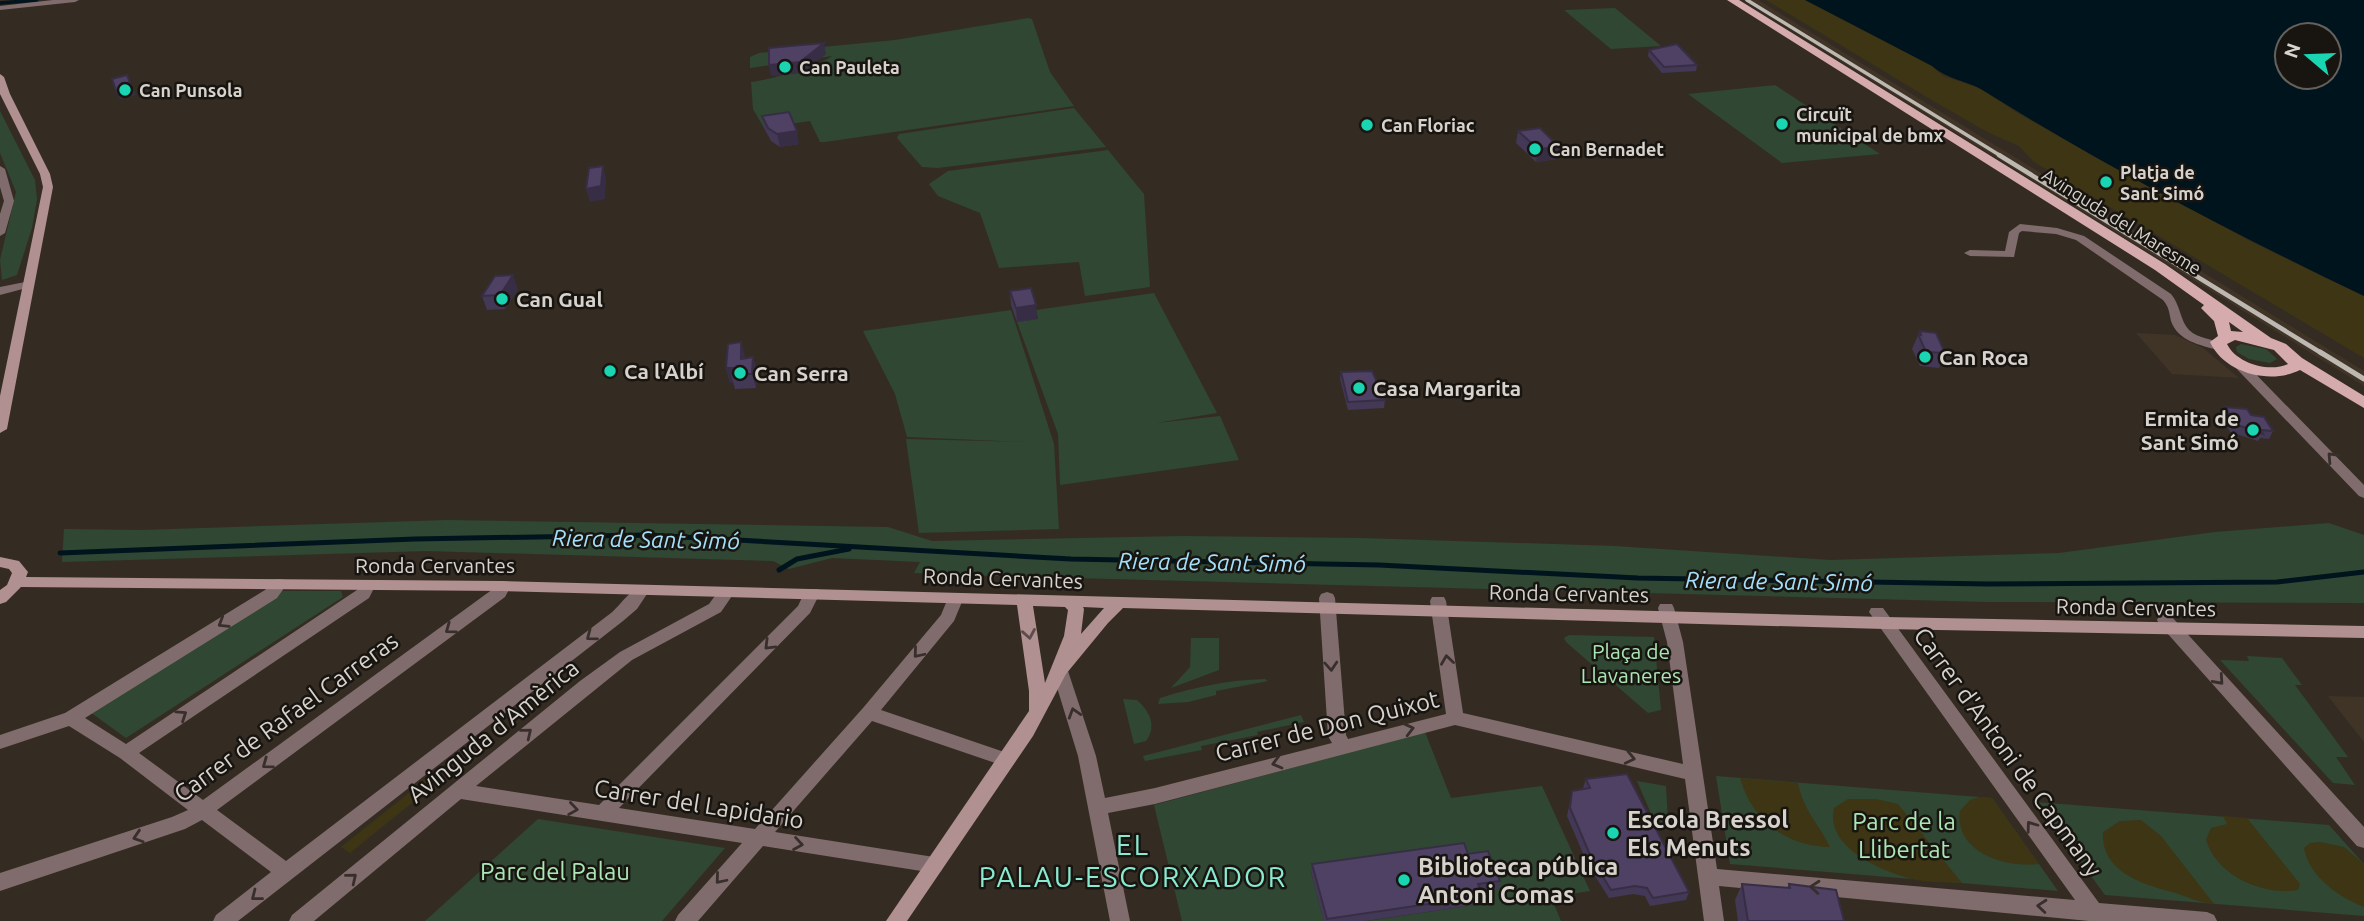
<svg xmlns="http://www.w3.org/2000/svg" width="2364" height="921" font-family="Ubuntu,sans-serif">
  <rect width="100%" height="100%" fill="#342c23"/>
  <!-- built -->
  <g fill="#403426">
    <polygon points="1743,0 1758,0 2364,371 2364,386"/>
    <polygon points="2136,333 2175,335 2203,348 2239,378 2172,374"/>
    <polygon points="2328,696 2364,697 2364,742"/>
  </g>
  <!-- green -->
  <g fill="#2f4733">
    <polygon points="1615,8 1661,46 1611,49 1564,10"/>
    <path d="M1028,18L1032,19L1050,72L1074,106L825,142H820L810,121L764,128L753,109L751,82C766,81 821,65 832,56L750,68V57L759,53L895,40Z"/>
    <polygon points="1775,85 1880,154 1782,163 1688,94"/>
    <polygon points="1074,108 1106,147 938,168 922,167 897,138 899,134"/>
    <polygon points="0,111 35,180 37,199 32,228 17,275 2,280 0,260 16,192 0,153"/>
    <polygon points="1108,150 1144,194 1150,287 1085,296 1079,262 999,268 980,213 938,196 929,184 948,171"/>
    <polygon points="1154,293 1217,413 1156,423 1220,416 1239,460 1060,485 1058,434 1017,322 1038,319 1036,310"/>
    <polygon points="1011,310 1054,444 1059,529 919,533 906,439 1025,442 907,437 895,394 863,331"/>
    <polygon points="2241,344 2266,349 2277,359 2270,363 2249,359 2237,352 2236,347"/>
    <polygon points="447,520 888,527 932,541 1183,536 1362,538 1615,546 1830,560 2059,553 2215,532 2329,523 2364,535 2364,603 1987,602 957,575 914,573 920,562 832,558 789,569 773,561 427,551 62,562 64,529 142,530"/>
    <polygon points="282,591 341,591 343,597 126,738 90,712"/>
    <polygon points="1569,635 1654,637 1661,710 1648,713 1566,642 1564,638"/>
    <polygon points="1191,638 1219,638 1219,670 1171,688 1190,667"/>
    <polygon points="2247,656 2282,658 2302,685 2295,685 2348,757 2336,757 2355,785 2333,783 2220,660 2249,661"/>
    <path d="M1265,679L1268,681L1216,691V695L1188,702L1158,704L1160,698C1195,687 1228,680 1265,679Z"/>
    <path d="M1123,699L1137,700C1150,712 1157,726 1146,741L1134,744Z"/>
    <polygon points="1301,715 1304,722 1257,732 1258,735 1201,746 1202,750 1145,761 1143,756"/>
    <polygon points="1425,732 1451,798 1542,786 1590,891 1551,897 1561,921 1367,921 1481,904 1477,892 1498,888 1311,872 1324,921 1182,921 1154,805"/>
    <polygon points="1716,776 1992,798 2058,891 1730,864"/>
    <polygon points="1637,781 1666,786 1668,822 1655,823"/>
    <polygon points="2036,802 2329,825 2364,864 2364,916 2105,895"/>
    <polygon points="538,819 725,848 662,921 425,921"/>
  </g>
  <!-- sand -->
  <g fill="#3d3514">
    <polygon points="1766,0 1805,0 1868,31 1932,66 1943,76 1980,88 2019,114 2250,241 2364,296 2364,358 2034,162 2019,146 1989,133 1935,102"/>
    <polygon points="430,776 439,781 350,853 341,847"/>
    <path d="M1740,778L1798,783C1804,812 1818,822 1830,847C1785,846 1752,820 1740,778Z"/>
    <path d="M1979,797L1992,798L2039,864C2007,868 1954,853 1960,811L1970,800Z"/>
    <path d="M1848,799H1876L1898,804L1962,883C1946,882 1928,883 1912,879C1882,871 1825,848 1834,808Z"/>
    <path d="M2223,816L2247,818L2300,884L2298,890C2263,896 2217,876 2206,840L2211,828L2227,824Z"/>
    <path d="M2141,820L2161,836L2214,904C2198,903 2187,896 2172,892C2141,884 2101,871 2103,832L2120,821Z"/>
    <path d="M2320,842L2344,847L2364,864V907C2339,897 2309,877 2304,848L2310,843Z"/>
  </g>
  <!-- water -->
  <path fill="#00141d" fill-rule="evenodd" d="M1805,0H2364V296C2234,234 2106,167 1984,91C1966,80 1948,80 1932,66ZM2329,35V77H2287V35Z"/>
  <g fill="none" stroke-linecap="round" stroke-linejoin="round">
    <!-- stream-far1 -->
    <polyline stroke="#00141d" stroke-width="3.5" points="0,3 37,0"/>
    <!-- stream -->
    <g stroke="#00141d" stroke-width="5">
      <polyline points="60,553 415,539 648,535 1071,559 1379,565 1638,578 1988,584 2277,582 2364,572"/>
      <polyline points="779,570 797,559 849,549"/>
    </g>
    <!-- street -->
    <g fill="#816c6d" fill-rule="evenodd">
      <polygon points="53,0 79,0 75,2 0,10 0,6"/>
      <polygon points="0,166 5,169 14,201 5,233 0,236 0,214 4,201 0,187"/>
      <path d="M2020,224L2057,228L2084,236L2171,294C2181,306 2180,321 2189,330C2198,339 2214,338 2224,346L2218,350C2200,345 2178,341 2171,321C2169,312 2169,307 2163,300L2076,240L2056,234L2022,231L2019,233L2014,257L1970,256L1964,253L1970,250L2005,251L2009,232Z"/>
      <polygon points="30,281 34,282 34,286 0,295 0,287"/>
      <polygon points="2237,358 2241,359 2364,485 2364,498 2359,496 2233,365 2231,362"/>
      <path d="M279,579L285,580L287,584L277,598L85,718L126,744L357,590L361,582H373L375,586L369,598L139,753L203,800L493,589L497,582H509L511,586L505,597L217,810L286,861L611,613C622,604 633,584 647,587L649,591L637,609L623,621L238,921H213L216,915L271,872L202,820L185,829L0,891V873L172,817L188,810L120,758L69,726L0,749V735L65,713L265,590L273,580Z"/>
      <polygon points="726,588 732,589 734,593 721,612 632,660 476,786 599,805 798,606 806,589 818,589 820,593 810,613 619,808 755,829 863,708 941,615 950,593 962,593 964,597 954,621 881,710 1013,755 1016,760 1013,765 1007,767 872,721 775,832 934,857 941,859 944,865 941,871 934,873 763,846 698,921 675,921 678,915 742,843 461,799 314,921 289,921 292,915 580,681 620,652 709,604 720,589"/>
      <polygon points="1327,592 1333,594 1335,598 1346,735 1348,739 1446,714 1430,601 1432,597 1444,597 1446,601 1463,713 1683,764 1667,642 1658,608 1660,604 1672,604 1674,608 1683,642 1717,869 2075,900 1869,612 1871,608 1883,608 2099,903 2207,912 2214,915 2217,921 2089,921 1719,886 1724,921 1704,921 1685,779 1455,725 1155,804 1108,813 1130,921 1110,921 1078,756 1052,671 1054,667 1060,665 1066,667 1068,671 1096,756 1105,798 1155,788 1332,743 1328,736 1319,598 1321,594"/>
      <polygon points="2165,614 2171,616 2364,827 2364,848 2357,846 2159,624 2157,620 2159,616"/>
    </g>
    <!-- secondary -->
    <g fill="#b19091" fill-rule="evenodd">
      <polygon points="0,74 4,77 10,94 50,174 53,187 7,429 0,433 0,396 43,187 40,174 0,94"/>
      <path d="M0,557L19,561L28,572L26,577L503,581L1884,617L2364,626V638L1884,629L1123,608L1108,623L1066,674L1033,736L907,921H886L1029,711V691L1017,605L503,591L21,587L6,602L0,604V590L7,585L12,573L9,569L0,567ZM1033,606L1065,607L1068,610L1064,636L1045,683ZM1083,607L1104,608L1081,634L1084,609Z"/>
    </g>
    <!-- primary -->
    <path fill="#d6abad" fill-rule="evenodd" d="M1727,0H1739L2165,264L2271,338L2286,344L2302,358L2364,396V408L2300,370C2270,385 2224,373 2210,342L2218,336L2214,321L2201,308L2204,305L2155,270ZM2229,322L2243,332L2231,331ZM2235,340L2274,350L2288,364C2269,373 2236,363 2227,344Z"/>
    <!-- rail-far2 -->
    <polyline stroke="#bdb8b2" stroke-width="3.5" points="1747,0 2001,156"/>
    <!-- rail-far1 -->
    <polyline stroke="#bdb8b2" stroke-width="4.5" points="1999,155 2323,354"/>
    <!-- rail -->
    <polyline stroke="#bdb8b2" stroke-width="5" points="2320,352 2364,379"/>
  </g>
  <!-- wall -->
  <g fill="#433855">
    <polygon points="1649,50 1697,65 1696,71 1662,73 1648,56"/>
    <polygon points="762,116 799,144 780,147 771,141 764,128"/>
    <polygon points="1518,131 1557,159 1536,162 1516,143"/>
    <polygon points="518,289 505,309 487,310 482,296"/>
    <polygon points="1010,291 1037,319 1017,322 1011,305"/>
    <polygon points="1920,331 1945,353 1939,368 1920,366 1912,349"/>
    <polygon points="745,356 745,358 753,357 757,372 756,388 735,389 733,382 730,383 726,368"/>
    <polygon points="1341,372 1385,400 1384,408 1348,410 1340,379"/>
    <polygon points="2225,407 2251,415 2273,431 2269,439 2260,438 2258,441 2230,432 2220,414"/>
    <polygon points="1586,779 1689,892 1686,900 1650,906 1645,896 1633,894 1609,898 1588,865 1567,816 1572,791 1584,789 1583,788"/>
    <polygon points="1468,854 1500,881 1498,889 1481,891 1483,896 1481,904 1366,921 1324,921 1311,872 1312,864"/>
    <polygon points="1742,884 1787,888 1789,884 1844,921 1738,921 1735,900"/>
  </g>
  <!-- shaded-wall -->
  <g fill="#372e45">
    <polygon points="824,43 826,54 803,73 771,76 769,65"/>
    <polygon points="127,75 136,95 120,99 117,93"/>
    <polygon points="797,131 799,144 780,147 777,134"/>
    <polygon points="1559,147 1557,159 1536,162 1538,149"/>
    <polygon points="603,166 606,179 605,199 590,202 586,189"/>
    <polygon points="513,275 518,289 505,309 500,295"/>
    <polygon points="1036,305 1037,319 1017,322 1016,308"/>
    <polygon points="741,342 745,356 745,373 741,359"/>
    <polygon points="753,357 757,372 756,388 752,374"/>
    <polygon points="726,368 733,368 731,374 733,382 730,383"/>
  </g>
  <!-- building -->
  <g fill="#4e4163" stroke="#372e45" stroke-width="2">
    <polygon points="824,43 800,62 769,65 769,48"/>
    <polygon points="1677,44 1697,65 1664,67 1649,50"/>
    <polygon points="127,75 132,89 117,93 112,79"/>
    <polygon points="789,112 797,131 777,134 768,128 762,116"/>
    <polygon points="1540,128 1559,147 1538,149 1518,131"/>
    <polygon points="603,166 601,186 586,189 589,168"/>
    <polygon points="513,275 500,295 482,296 495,276"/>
    <polygon points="1031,288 1036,305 1016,308 1010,291"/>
    <polygon points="1920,331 1936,333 1945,353 1926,352 1918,334 1921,335"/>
    <polygon points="741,342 741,359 753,357 752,374 731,374 733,368 726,368 728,344"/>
    <polygon points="1372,371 1385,400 1348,402 1341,372"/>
    <polygon points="2225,407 2247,409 2251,415 2264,417 2273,431 2261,430 2263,434 2235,424"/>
    <polygon points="1627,774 1689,892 1653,898 1647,888 1635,886 1611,890 1591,857 1570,808 1572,791 1590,788 1586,779"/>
    <polygon points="1464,843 1468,854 1488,851 1500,881 1478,884 1483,896 1327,919 1312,864"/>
    <polygon points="1742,884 1790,888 1789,884 1836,890 1844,921 1748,921"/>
  </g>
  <!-- one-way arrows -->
  <defs><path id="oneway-chevron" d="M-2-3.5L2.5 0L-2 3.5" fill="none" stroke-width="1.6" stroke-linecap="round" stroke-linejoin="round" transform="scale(1.75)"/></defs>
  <g stroke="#382f2d">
    <use href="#oneway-chevron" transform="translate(2332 457) rotate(-133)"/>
    <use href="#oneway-chevron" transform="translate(223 623) rotate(148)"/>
    <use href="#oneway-chevron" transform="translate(450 629) rotate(144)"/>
    <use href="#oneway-chevron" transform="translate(591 636) rotate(143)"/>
    <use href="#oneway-chevron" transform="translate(769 645) rotate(135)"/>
    <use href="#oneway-chevron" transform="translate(918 653) rotate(130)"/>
    <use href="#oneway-chevron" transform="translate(1447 660) rotate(-98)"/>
    <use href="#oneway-chevron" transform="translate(1331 666) rotate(86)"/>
    <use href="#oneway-chevron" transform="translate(2219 680) rotate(48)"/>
    <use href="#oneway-chevron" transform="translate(1074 713) rotate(-107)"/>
    <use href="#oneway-chevron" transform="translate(182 715) rotate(-34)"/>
    <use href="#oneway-chevron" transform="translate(1409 729) rotate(-14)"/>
    <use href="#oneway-chevron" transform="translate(527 733) rotate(-39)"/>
    <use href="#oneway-chevron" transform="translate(1630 758) rotate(13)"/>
    <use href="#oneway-chevron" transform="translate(1277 763) rotate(165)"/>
    <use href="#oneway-chevron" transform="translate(267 764) rotate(144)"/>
    <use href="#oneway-chevron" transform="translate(573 809) rotate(8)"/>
    <use href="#oneway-chevron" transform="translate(2031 826) rotate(-126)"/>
    <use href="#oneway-chevron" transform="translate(138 837) rotate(162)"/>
    <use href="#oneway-chevron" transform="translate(798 844) rotate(9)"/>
    <use href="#oneway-chevron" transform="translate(352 878) rotate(-39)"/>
    <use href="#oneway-chevron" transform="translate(720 879) rotate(130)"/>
    <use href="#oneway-chevron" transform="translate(1815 887) rotate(-175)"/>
    <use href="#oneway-chevron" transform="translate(256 896) rotate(142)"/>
    <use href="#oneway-chevron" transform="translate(2042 906) rotate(-175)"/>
  </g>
  <use stroke="#5d4c4b" href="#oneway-chevron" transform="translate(1029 634) rotate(80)"/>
  <!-- markers -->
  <g fill="#19d5b2" stroke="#181511" stroke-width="2.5">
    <circle cx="785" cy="67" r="7"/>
    <circle cx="125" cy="90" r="7"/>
    <circle cx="1782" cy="124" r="7"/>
    <circle cx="1367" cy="125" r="7"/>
    <circle cx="1535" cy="149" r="7"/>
    <circle cx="2106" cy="182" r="7"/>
    <circle cx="502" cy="299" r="7"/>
    <circle cx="1925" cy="357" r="7"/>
    <circle cx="610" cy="371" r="7"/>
    <circle cx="740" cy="373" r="7"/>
    <circle cx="1359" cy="388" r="7"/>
    <circle cx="2253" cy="430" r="7"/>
    <circle cx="1613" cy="833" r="7"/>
    <circle cx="1404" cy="880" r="7"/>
  </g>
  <g text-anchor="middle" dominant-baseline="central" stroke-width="5" stroke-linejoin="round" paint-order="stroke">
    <!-- far-poi labels -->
    <g font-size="18" font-weight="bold" fill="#d7d2cc" stroke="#181511" text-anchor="start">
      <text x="799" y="67">Can Pauleta</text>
      <text x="139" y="90">Can Punsola</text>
      <text x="1796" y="114">Circuït<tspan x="1796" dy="21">municipal de bmx</tspan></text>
      <text x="1381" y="125">Can Floriac</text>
      <text x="1549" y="149">Can Bernadet</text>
      <text x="2120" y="172">Platja de<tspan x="2120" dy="21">Sant Simó</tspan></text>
    </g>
    <!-- far-street labels -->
    <g font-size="18" fill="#d7d2cc" stroke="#181511">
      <text transform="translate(2122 221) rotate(32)">Avinguda del Maresme</text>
    </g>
    <!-- poi labels -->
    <g font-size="21" font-weight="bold" fill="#d7d2cc" stroke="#181511" text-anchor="start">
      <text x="516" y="299">Can Gual</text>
      <text x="1939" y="357">Can Roca</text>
      <text x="624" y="371">Ca l'Albí</text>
      <text x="754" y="373">Can Serra</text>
      <text x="1373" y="388">Casa Margarita</text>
      <text x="2239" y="418" text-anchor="end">Ermita de<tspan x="2239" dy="24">Sant Simó</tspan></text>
    </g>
    <!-- street labels -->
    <g font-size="21" fill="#d7d2cc" stroke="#181511">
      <text x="435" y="565">Ronda Cervantes</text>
      <text transform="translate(1003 578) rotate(2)">Ronda Cervantes</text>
      <text transform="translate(1569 593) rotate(1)">Ronda Cervantes</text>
      <text transform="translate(2136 607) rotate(1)">Ronda Cervantes</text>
    </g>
    <!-- park labels -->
    <g font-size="21" fill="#ace6b5" stroke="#181511">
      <text x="1631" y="651">Plaça de<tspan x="1631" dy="24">Llavaneres</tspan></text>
    </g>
    <!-- water labels -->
    <g font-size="23" font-style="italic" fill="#a4e0fb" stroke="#181511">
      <text transform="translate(646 539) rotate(1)">Riera de Sant Simó</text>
      <text transform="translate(1212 562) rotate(1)">Riera de Sant Simó</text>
      <text transform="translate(1779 581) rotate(1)">Riera de Sant Simó</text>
    </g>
    <!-- near-street labels -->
    <g font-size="24" fill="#d7d2cc" stroke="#181511">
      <text transform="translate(286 717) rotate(-36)">Carrer de Rafael Carreras</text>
      <text transform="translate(1327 726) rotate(-14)">Carrer de Don Quixot</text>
      <text transform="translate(493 731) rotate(-39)">Avinguda d'Amèrica</text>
      <text transform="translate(2008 752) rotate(54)">Carrer d'Antoni de Capmany</text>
      <text transform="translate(699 804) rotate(9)">Carrer del Lapidario</text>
    </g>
    <!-- near-poi labels -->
    <g font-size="24" font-weight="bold" fill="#d7d2cc" stroke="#181511" text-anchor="start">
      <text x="1627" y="819">Escola Bressol<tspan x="1627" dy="28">Els Menuts</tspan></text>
      <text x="1418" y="866">Biblioteca pública<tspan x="1418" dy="28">Antoni Comas</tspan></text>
    </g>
    <!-- near-park labels -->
    <g font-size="24" fill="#ace6b5" stroke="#181511">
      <text x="1904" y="821">Parc de la<tspan x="1904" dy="28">Llibertat</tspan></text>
      <text x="555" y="871">Parc del Palau</text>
    </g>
    <!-- near-neighbourhood labels -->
    <g font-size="28" letter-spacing="2" fill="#89ead0" stroke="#181511">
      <text x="1133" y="844">EL<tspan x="1133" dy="32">PALAU-ESCORXADOR</tspan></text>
    </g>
  </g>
  <!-- north arrow -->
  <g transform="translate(2308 56) rotate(289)"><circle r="33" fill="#181511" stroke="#64615c" stroke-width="2"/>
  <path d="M0-5L12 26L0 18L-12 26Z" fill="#19d5b2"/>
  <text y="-10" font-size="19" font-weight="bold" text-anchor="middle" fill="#d7d2cc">N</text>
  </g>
</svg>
